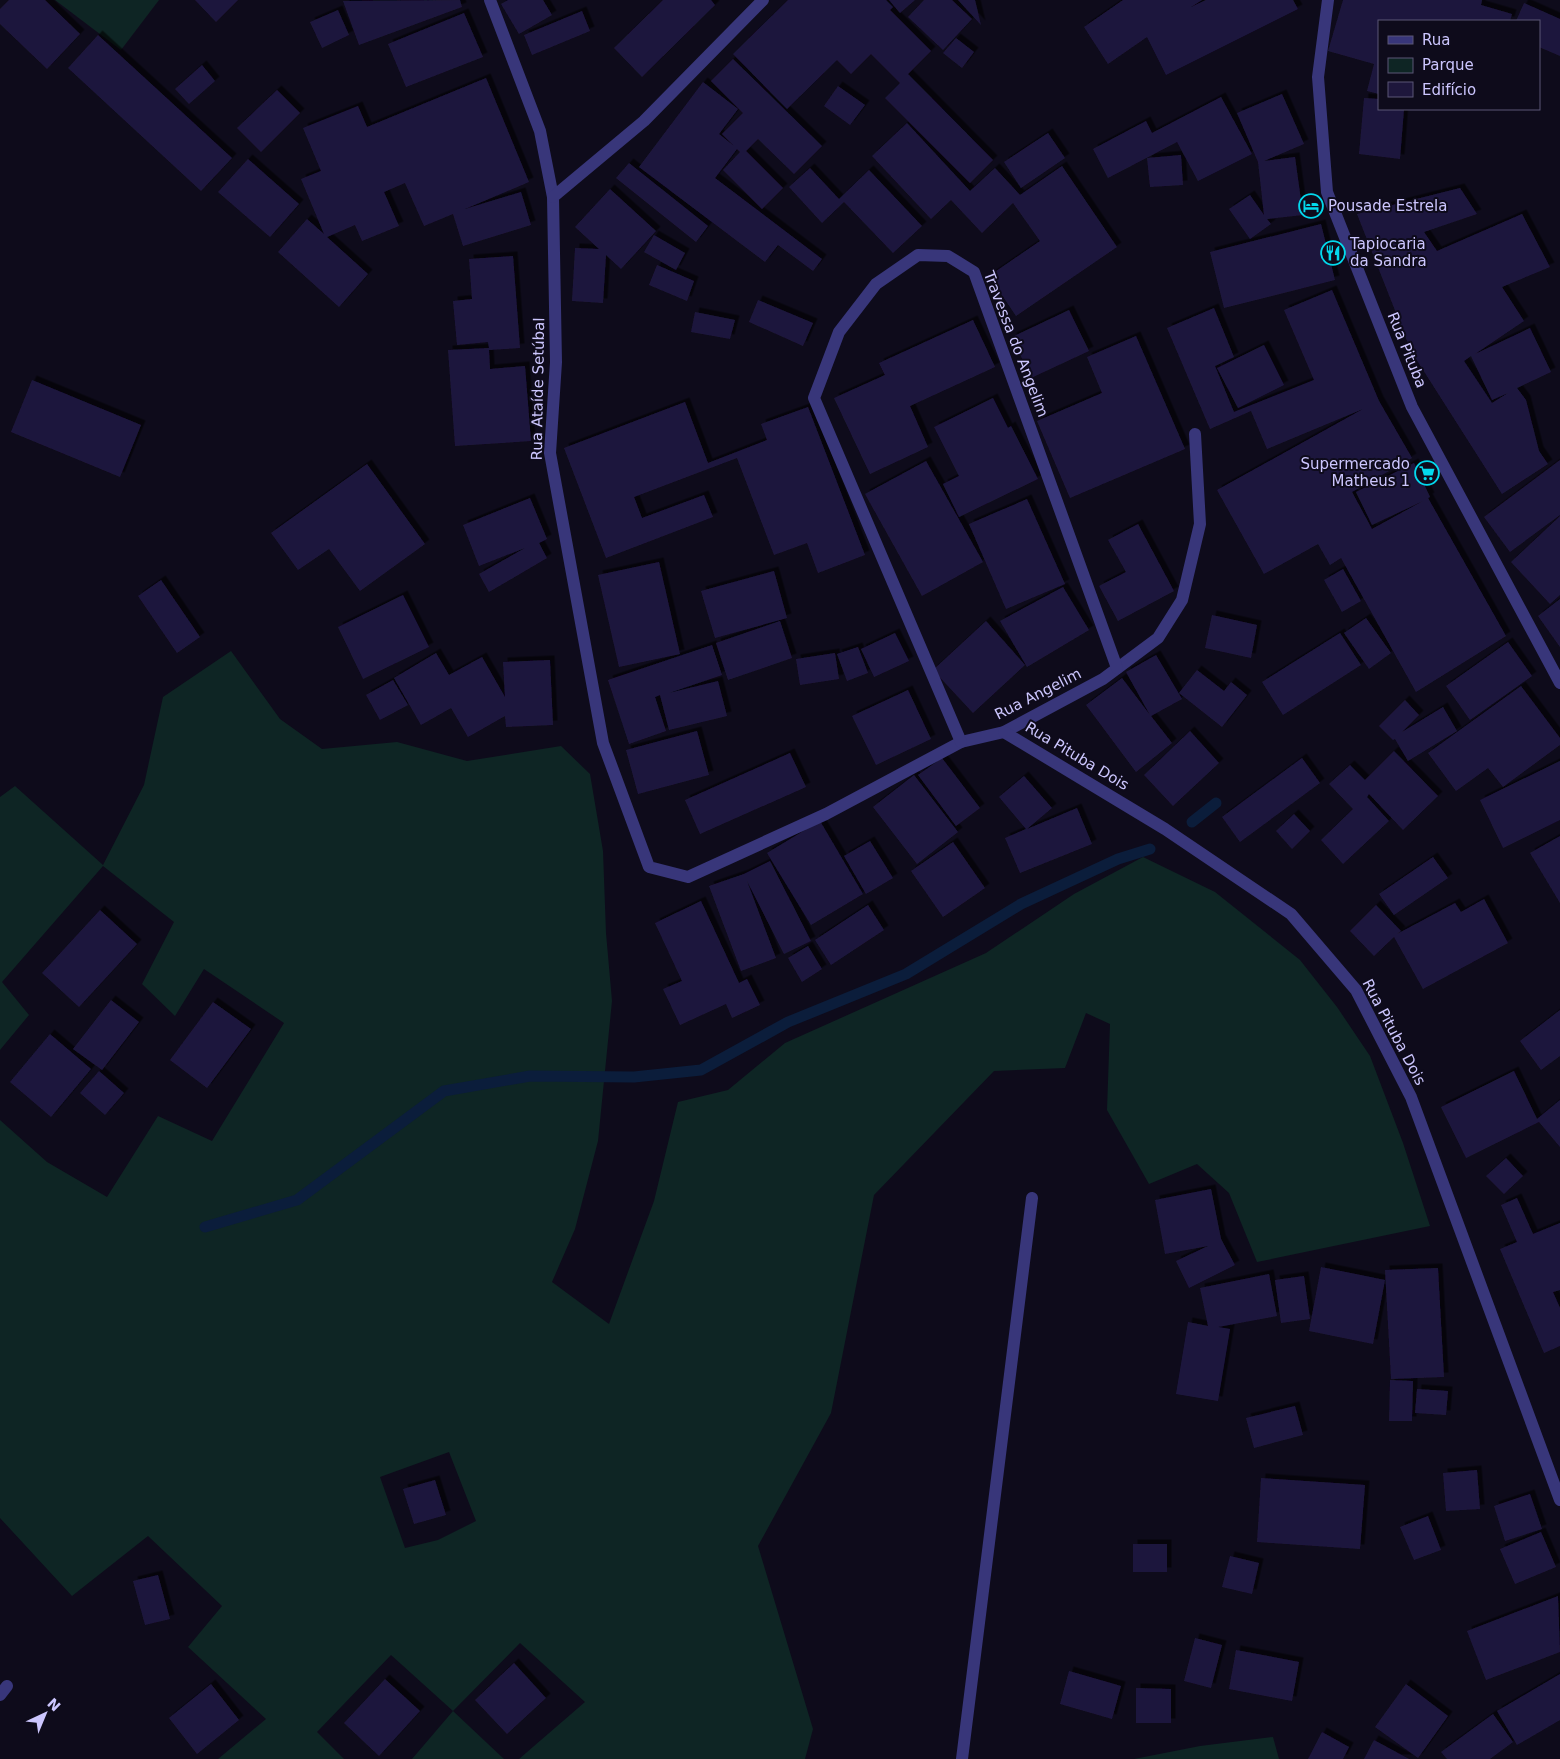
<svg xmlns="http://www.w3.org/2000/svg" width="1560" height="1759" font-family="'DejaVu Sans',sans-serif">
  <defs>
    <filter id="shadow"><feDropShadow dx="4.5" dy="-4.5" stdDeviation="0" flood-color="#0009"/></filter>
  </defs>
  <rect width="100%" height="100%" fill="#0e0b1b"/>
  <!-- green -->
  <g fill="#0e2524" fill-rule="evenodd">
    <polygon points="55,0 159,0 121,50"/>
    <path d="M231,651L280,719L322,749L397,742L467,761L561,746L590,774L603,851L606,933L612,1001L598,1141L575,1229L552,1282L609,1324L654,1201L678,1102L728,1090L785,1043L986,953L1074,894L1143,857L1215,892L1300,960L1337,1007L1370,1056L1403,1143L1430,1226L1257,1262L1229,1193L1197,1164L1149,1184L1107,1110L1110,1024L1086,1013L1065,1068L994,1071L874,1195L831,1413L758,1546L813,1729L805,1759H519L585,1702L520,1643L453,1711L504,1759H412L453,1711L391,1655L317,1732L344,1759H218L266,1719L188,1647L222,1606L148,1536L72,1596L0,1518V1120L47,1162L107,1197L158,1116L212,1141L284,1023L204,969L175,1016L142,984L174,922L103,866L2,982L29,1015L0,1050V797L15,786L103,865L144,785L163,697ZM449,1452L476,1521L438,1540L405,1548L380,1477Z"/>
    <polygon points="1273,1737 1279,1759 1134,1759 1200,1746"/>
  </g>
  <g fill="none" stroke-linecap="round" stroke-linejoin="round">
    <!-- stream -->
    <g stroke="#0b1d3b" stroke-width="11">
      <polyline points="1192,822 1216,803"/>
      <polyline points="205,1227 297,1200 444,1091 530,1076 634,1077 701,1070 788,1022 906,974 1021,904 1118,859 1150,849"/>
    </g>
  </g>
  <!-- building -->
  <g fill="#1e173c" fill-rule="evenodd" filter="url(#shadow)">
    <polygon points="9,0 45,0 80,34 47,69 0,24 0,9"/>
    <polygon points="195,0 238,0 216,22"/>
    <polygon points="460,0 462,7 359,45 343,1"/>
    <polygon points="508,0 543,0 552,15 519,34 501,4"/>
    <polygon points="663,0 711,0 715,5 642,77 614,48"/>
    <polygon points="788,0 886,0 893,7 890,10 931,51 908,74 993,160 970,183 885,98 900,83 871,54 851,74 837,60 787,109 733,54"/>
    <polygon points="889,0 915,0 900,13"/>
    <polygon points="924,0 952,0 972,19 943,50 908,17"/>
    <polygon points="958,0 975,0 981,25"/>
    <polygon points="1123,0 1202,0 1191,7 1206,0 1293,0 1298,9 1166,75 1147,37 1108,64 1084,27"/>
    <polygon points="1343,0 1482,0 1481,5 1512,14 1510,21 1379,21 1379,94 1367,91 1374,64 1328,51"/>
    <polygon points="1524,3 1560,19 1560,56 1539,47 1539,21 1516,21"/>
    <polygon points="338,10 349,35 322,48 310,22"/>
    <polygon points="582,11 590,31 532,55 524,35"/>
    <polygon points="464,13 483,57 406,87 388,44"/>
    <polygon points="98,35 232,158 201,191 68,68"/>
    <polygon points="956,38 974,52 962,68 943,53"/>
    <polygon points="733,59 822,146 794,174 758,139 746,151 783,188 762,209 723,170 740,152 737,149 715,178 822,259 813,271 778,245 765,262 639,167 703,82 738,109 719,134 734,146 722,134 743,113 711,81"/>
    <polygon points="202,65 215,81 189,104 175,89"/>
    <polygon points="486,78 529,182 465,209 521,192 531,225 463,246 453,214 424,226 405,183 384,192 399,226 362,241 355,225 327,237 368,274 339,307 278,252 307,219 324,234 301,179 321,171 303,128 358,106 367,127"/>
    <polygon points="838,86 865,105 850,125 824,106"/>
    <polygon points="277,90 300,113 261,152 237,128"/>
    <polygon points="1282,94 1304,144 1264,161 1295,157 1303,215 1267,219 1271,224 1250,239 1229,209 1250,195 1264,215 1258,162 1237,113"/>
    <polygon points="1221,97 1252,154 1198,181 1177,142 1108,178 1093,149 1146,121 1152,133"/>
    <polygon points="1364,98 1379,99 1379,109 1404,109 1400,159 1359,154"/>
    <polygon points="907,123 970,191 995,168 1020,195 1062,166 1117,247 1016,316 989,276 1040,241 1013,203 982,233 951,200 931,219 872,156"/>
    <polygon points="1048,133 1065,158 1021,188 1004,162"/>
    <polygon points="1181,155 1183,185 1150,187 1147,158"/>
    <polygon points="248,159 299,204 270,237 218,192"/>
    <polygon points="629,163 708,226 696,242 616,178"/>
    <polygon points="810,168 839,199 869,170 922,226 893,253 844,202 822,223 789,187"/>
    <path d="M1460,188L1477,214L1424,232L1437,251L1522,214L1550,267L1502,287L1524,321L1475,354L1530,328L1551,372L1517,388L1526,400L1539,451L1548,464L1502,494L1411,351L1357,214ZM1471,356L1492,400L1508,393L1492,403L1464,361Z"/>
    <polygon points="610,189 656,231 621,269 606,255 603,303 572,301 575,248 599,249 575,227"/>
    <polygon points="1321,224 1335,280 1224,308 1210,252"/>
    <polygon points="654,235 685,253 676,270 644,252"/>
    <polygon points="513,256 520,348 489,350 490,369 525,366 531,441 455,446 448,350 489,348 488,342 457,345 453,301 472,299 469,259"/>
    <polygon points="657,265 694,281 687,301 649,285"/>
    <polygon points="1332,290 1379,401 1412,458 1352,492 1372,529 1423,501 1372,525 1356,492 1414,463 1430,497 1428,498 1506,636 1416,692 1341,558 1330,565 1318,544 1264,574 1217,490 1363,409 1267,449 1251,411 1210,429 1167,328 1214,308 1234,357 1215,366 1234,412 1314,380 1284,310"/>
    <polygon points="758,300 813,323 803,346 749,322"/>
    <polygon points="1069,310 1089,351 1031,378 1012,337"/>
    <polygon points="695,312 735,320 730,339 691,332"/>
    <polygon points="973,320 995,367 910,406 928,447 870,474 834,398 885,375 879,363"/>
    <polygon points="1136,336 1185,449 1070,498 1037,421 1102,393 1087,357"/>
    <polygon points="1264,345 1284,385 1238,408 1217,368"/>
    <polygon points="32,380 141,425 120,477 11,432"/>
    <polygon points="993,398 1008,428 1011,426 1038,479 959,517 943,484 959,476 934,427"/>
    <polygon points="685,402 708,463 767,440 761,424 808,407 865,555 818,573 807,543 774,555 737,458 634,497 642,518 704,495 713,517 606,558 564,448"/>
    <polygon points="1560,460 1560,515 1510,552 1484,517"/>
    <polygon points="926,461 983,562 922,596 865,494"/>
    <polygon points="367,464 425,544 360,591 329,549 298,570 271,533"/>
    <polygon points="530,498 547,539 539,543 547,558 489,592 479,574 525,548 479,566 463,525"/>
    <polygon points="1027,499 1065,584 1006,609 969,524"/>
    <polygon points="1560,516 1560,595 1550,604 1511,562"/>
    <polygon points="1138,524 1174,591 1118,621 1099,586 1126,572 1108,540"/>
    <polygon points="659,562 680,654 619,667 598,575"/>
    <polygon points="1343,569 1361,601 1342,612 1324,580"/>
    <polygon points="774,571 787,618 715,638 701,591"/>
    <polygon points="161,580 200,637 177,653 138,596"/>
    <polygon points="1063,587 1089,630 1027,667 1000,621"/>
    <polygon points="403,595 429,647 363,679 338,627"/>
    <polygon points="1560,599 1560,647 1538,616"/>
    <polygon points="1212,615 1257,625 1251,658 1205,648"/>
    <polygon points="1366,618 1391,653 1369,669 1344,633"/>
    <polygon points="780,621 792,658 728,680 716,643"/>
    <polygon points="986,621 1025,665 973,713 933,670"/>
    <polygon points="895,633 909,661 874,677 861,649"/>
    <polygon points="1340,633 1361,665 1283,715 1262,682"/>
    <polygon points="1508,642 1532,676 1470,720 1446,686"/>
    <polygon points="712,645 722,675 669,693 718,681 727,716 669,730 660,695 655,697 666,731 629,744 608,680"/>
    <polygon points="858,647 868,673 847,681 837,654"/>
    <polygon points="436,653 449,675 482,657 505,697 503,662 550,660 553,725 506,727 505,716 468,737 451,708 421,725 394,678"/>
    <polygon points="835,653 839,679 800,685 796,659"/>
    <polygon points="1156,655 1182,699 1151,716 1172,743 1136,772 1086,705 1122,678 1150,715 1126,672"/>
    <polygon points="1197,670 1224,691 1231,682 1247,695 1222,727 1179,693"/>
    <polygon points="393,680 408,705 380,720 366,695"/>
    <polygon points="1521,686 1560,738 1560,745 1503,787 1488,768 1456,791 1428,753"/>
    <polygon points="908,690 931,739 876,765 852,716"/>
    <polygon points="1405,700 1419,715 1402,732 1443,707 1457,731 1408,761 1395,739 1393,740 1379,726"/>
    <polygon points="697,731 709,775 638,794 626,750"/>
    <polygon points="1190,731 1219,763 1173,806 1144,775"/>
    <polygon points="1394,751 1438,796 1403,830 1369,794 1367,797 1389,821 1343,864 1321,840 1353,809 1329,784 1350,765 1365,780"/>
    <polygon points="790,753 806,787 700,834 685,800"/>
    <polygon points="942,758 980,808 956,826 918,775"/>
    <polygon points="1302,758 1320,783 1240,842 1222,817"/>
    <polygon points="1560,761 1560,820 1503,848 1480,800"/>
    <polygon points="914,775 958,832 917,864 873,807"/>
    <polygon points="1024,776 1052,808 1027,829 1077,808 1092,844 1020,873 1005,838 1026,829 999,797"/>
    <polygon points="1294,814 1310,831 1292,849 1276,831"/>
    <polygon points="820,821 863,894 811,925 767,853"/>
    <polygon points="1560,836 1560,903 1530,853"/>
    <polygon points="870,841 893,878 866,894 844,856"/>
    <polygon points="953,842 985,888 943,917 911,871"/>
    <polygon points="1433,857 1448,878 1394,915 1379,894"/>
    <polygon points="770,861 811,941 784,954 747,881 776,958 741,971 709,886 744,874"/>
    <polygon points="1484,899 1508,943 1423,989 1394,937 1374,956 1350,931 1376,905 1401,931 1397,934 1455,903 1461,912"/>
    <polygon points="701,901 739,983 747,979 760,1005 732,1018 726,1004 680,1025 663,989 682,981 655,923"/>
    <polygon points="868,905 884,930 831,965 815,940"/>
    <polygon points="100,910 137,944 79,1007 42,973"/>
    <polygon points="808,946 822,969 802,982 788,958"/>
    <polygon points="111,1000 139,1022 102,1070 73,1049"/>
    <polygon points="213,1002 251,1029 207,1088 170,1060"/>
    <polygon points="1560,1010 1560,1056 1541,1070 1520,1041"/>
    <polygon points="50,1034 91,1069 51,1117 10,1082"/>
    <polygon points="99,1071 124,1093 105,1115 80,1093"/>
    <polygon points="1514,1071 1537,1119 1560,1100 1560,1147 1539,1122 1466,1158 1441,1107"/>
    <polygon points="1506,1158 1523,1176 1504,1194 1486,1176"/>
    <polygon points="1211,1189 1221,1239 1235,1265 1189,1288 1176,1261 1208,1246 1165,1254 1155,1200"/>
    <polygon points="1517,1198 1533,1234 1560,1223 1560,1290 1553,1292 1560,1308 1560,1346 1544,1353 1500,1249 1517,1242 1501,1205"/>
    <polygon points="1321,1267 1385,1280 1373,1344 1309,1331"/>
    <polygon points="1438,1268 1444,1377 1391,1379 1385,1270"/>
    <polygon points="1269,1274 1277,1316 1218,1327 1230,1329 1218,1401 1176,1394 1188,1322 1208,1326 1200,1288"/>
    <polygon points="1304,1276 1310,1319 1281,1323 1275,1280"/>
    <polygon points="1390,1380 1413,1381 1412,1421 1389,1421"/>
    <polygon points="1417,1389 1448,1391 1446,1415 1415,1413"/>
    <polygon points="1295,1406 1303,1435 1254,1448 1246,1418"/>
    <polygon points="1477,1470 1480,1509 1446,1511 1443,1473"/>
    <polygon points="1261,1478 1365,1485 1360,1549 1257,1542"/>
    <polygon points="435,1480 446,1515 414,1524 403,1489"/>
    <polygon points="1530,1494 1542,1529 1505,1541 1494,1506"/>
    <polygon points="1428,1516 1441,1550 1414,1560 1400,1527"/>
    <polygon points="1541,1532 1556,1567 1515,1584 1500,1549"/>
    <rect x="1133" y="1544" width="34" height="28"/>
    <polygon points="1230,1556 1259,1563 1252,1594 1222,1587"/>
    <polygon points="158,1575 170,1619 145,1625 133,1581"/>
    <polygon points="1558,1596 1560,1652 1486,1680 1467,1631"/>
    <polygon points="1195,1638 1222,1645 1211,1688 1184,1681"/>
    <polygon points="1236,1650 1299,1662 1292,1701 1229,1689"/>
    <polygon points="514,1663 546,1698 507,1734 475,1700"/>
    <polygon points="1069,1671 1121,1686 1112,1719 1060,1704"/>
    <polygon points="1560,1674 1560,1720 1517,1745 1497,1711"/>
    <polygon points="385,1679 420,1711 379,1756 344,1723"/>
    <polygon points="211,1684 239,1720 197,1754 169,1718"/>
    <polygon points="1406,1684 1448,1716 1418,1758 1375,1727"/>
    <polygon points="1136,1688 1171,1689 1171,1723 1136,1723"/>
    <polygon points="1493,1714 1513,1742 1490,1759 1447,1759 1441,1752"/>
    <polygon points="1322,1732 1349,1747 1343,1759 1308,1759"/>
    <polygon points="1374,1740 1409,1759 1364,1759"/>
  </g>
  <g fill="none" stroke-linecap="round" stroke-linejoin="round">
    <!-- minor -->
    <g stroke="#38367a" stroke-width="12">
      <polyline points="490,0 540,131 553,197 556,362 550,453 603,743 649,867 688,877 826,814 961,742 1004,732 1103,679 1158,638 1182,600 1200,524 1195,434"/>
      <polyline points="1328,0 1318,77 1327,192 1412,407 1560,683"/>
      <polyline points="553,197 644,121 763,0"/>
      <polyline points="1004,732 1165,829 1291,914 1356,990 1411,1097 1560,1500"/>
      <polyline points="961,742 814,398 839,332 876,284 918,255 948,256 974,272 1117,668"/>
      <polyline points="0,1695 7,1686"/>
      <polyline points="962,1759 1032,1198"/>
    </g>
  </g>
  <!-- icons -->
  <defs>
    <g id="hotel-ring" transform="scale(1.25)"><circle r="9.5" fill="#0e0b1b" stroke="#03d9ed" stroke-width="1.5"/><path d="M-6-4.5h1.5V1H6V5H4.5V3h-9V5H-6ZM-4 0a1.8 1.8 0 1 1 3.6 0ZM.5 0V-2.5h3Q6-2.5 6 0Z" fill="#03d9ed"/></g>
    <g id="restaurant-ring" transform="scale(1.25)"><circle r="9.5" fill="#0e0b1b" stroke="#03d9ed" stroke-width="1.5"/><path d="M-5-6h1v4h1v-4h1v4h1v-4h1v5L-1.5 .5V6h-2V.5L-5-1ZM5-6V6H3V1.5H1.5Q1.5-4 5-6Z" fill="#03d9ed"/></g>
    <g id="supermarket-ring" transform="scale(1.25)"><circle r="9.5" fill="#0e0b1b" stroke="#03d9ed" stroke-width="1.5"/><path d="M-6-5.5h2.5l.6 2H6L4.5 2H-2.5L-4.4-4H-6ZM-1.5 3.2a1.3 1.3 0 1 0 .1 0ZM3 3.2a1.3 1.3 0 1 0 .1 0Z" fill="#03d9ed"/></g>
  </defs>
  <g fill-rule="evenodd">
    <use href="#hotel-ring" x="1311" y="206"/>
    <use href="#restaurant-ring" x="1333" y="253"/>
    <use href="#supermarket-ring" x="1427" y="473"/>
  </g>
  <g text-anchor="middle" dominant-baseline="central" stroke-width="4" stroke-linejoin="round" paint-order="stroke">
    <!-- poi labels -->
    <g font-size="15" fill="#ccc6fe" stroke="#0e0b1b" text-anchor="start">
      <text x="1328" y="206">Pousade Estrela</text>
      <text x="1350" y="244">Tapiocaria<tspan x="1350" dy="17">da Sandra</tspan></text>
      <text x="1410" y="464" text-anchor="end">Supermercado<tspan x="1410" dy="17">Matheus 1</tspan></text>
    </g>
    <!-- street labels -->
    <g font-size="15" fill="#ccc6fe" stroke="#0e0b1b">
      <text transform="translate(1016 344) rotate(69)">Travessa do Angelim</text>
      <text transform="translate(1407 350) rotate(68)">Rua Pituba</text>
      <text transform="translate(538 389) rotate(-89)">Rua Ataíde Setúbal</text>
      <text transform="translate(1038 694) rotate(-27)">Rua Angelim</text>
      <text transform="translate(1077 756) rotate(31)">Rua Pituba Dois</text>
      <text transform="translate(1394 1032) rotate(62)">Rua Pituba Dois</text>
    </g>
  </g>
  <!-- legend -->
  <rect x="1378" y="20" width="162" height="90" fill="#0e0b1b" stroke="#5a5676"/>
  <rect x="1388" y="36" width="25" height="8" fill="#38367a" stroke="#5a5676"/>
  <text x="1422" y="45" font-size="15" fill="#ccc6fe">Rua</text>
  <rect x="1388" y="58" width="25" height="15" fill="#0e2524" stroke="#5a5676"/>
  <text x="1422" y="70" font-size="15" fill="#ccc6fe">Parque</text>
  <rect x="1388" y="82" width="25" height="15" fill="#1e173c" stroke="#5a5676"/>
  <text x="1422" y="95" font-size="15" fill="#ccc6fe">Edifício</text>
  <!-- north arrow -->
  <g transform="translate(45 1714) rotate(44)" stroke="#0e0b1b" stroke-width="4" paint-order="stroke">
  <path d="M0-4L9 19L0 12L-9 19Z" fill="#ccc6fe"/>
  <text y="-8" font-size="14" font-weight="bold" text-anchor="middle" fill="#ccc6fe">N</text>
  </g>
</svg>
